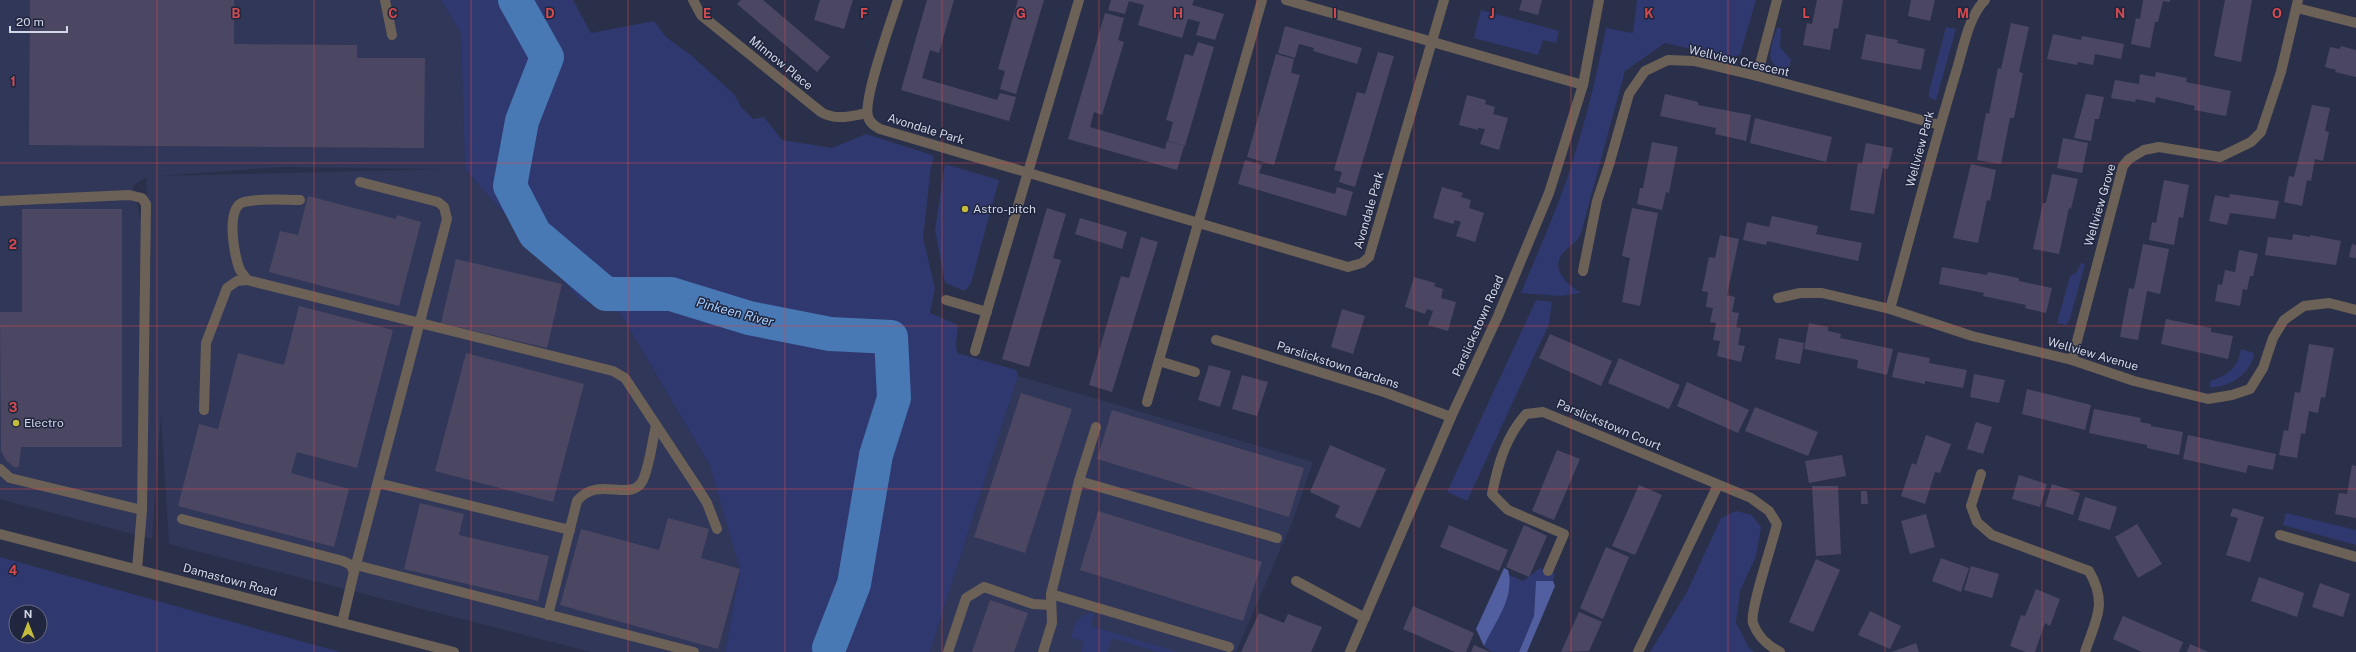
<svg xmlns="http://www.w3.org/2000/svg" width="2356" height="652" font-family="'Public Sans',sans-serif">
  <rect width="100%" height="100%" fill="#2a304a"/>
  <!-- built -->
  <g fill="#303758" fill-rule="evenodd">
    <path d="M0,0H441L461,33L465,169L580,300L620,313L718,480L740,569L725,652H591L169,544L161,415L152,539L0,499ZM281,167L447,169L159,176ZM146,177L151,264V265L133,186Z"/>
    <polygon points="1018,376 1313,462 1293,520 1236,652 930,652"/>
  </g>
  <!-- green -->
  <g fill="#2f396f" fill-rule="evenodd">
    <polygon points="441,0 573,0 591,33 654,21 666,37 692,56 735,95 741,107 753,119 764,117 782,140 832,148 866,134 932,155 934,159 931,166 923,238 935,288 930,313 958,325 956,344 957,353 1016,370 1018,376 930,652 725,652 740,569 710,466 620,313 580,300 465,169 461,33"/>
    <path d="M1637,0H1756L1740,55L1730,58L1665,43L1625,71L1581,233C1577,242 1574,243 1567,249C1547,266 1565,283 1581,293L1560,296L1521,293C1539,249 1559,206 1573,160C1587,117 1597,73 1606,28L1633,33Z"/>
    <polygon points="1481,10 1559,31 1556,43 1543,40 1538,55 1474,38"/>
    <polygon points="1946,27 1956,29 1936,100 1929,98 1929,92"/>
    <path d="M1777,28H1781L1780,47L1791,60L1788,72C1762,66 1771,47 1777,28Z"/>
    <polygon points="945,164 999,180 971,283 965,291 945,283 935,230"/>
    <polygon points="2081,263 2085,264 2070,319 2066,325 2057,323 2070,276 2076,273"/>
    <polygon points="1536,300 1552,302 1549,324 1467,501 1447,492"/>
    <path d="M2241,349L2254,353C2252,373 2229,388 2210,387V381C2227,376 2238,368 2241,349Z"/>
    <polygon points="1736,511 1752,515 1761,527 1756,556 1740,591 1736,623 1749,648 1755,652 1650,652 1687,592 1721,518"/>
    <polygon points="2286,513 2356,530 2356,545 2283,525"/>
    <path d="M0,557L340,652H0ZM16,612H40V636H16Z"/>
    <polygon points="1540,568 1555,574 1553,581 1536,581 1534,616 1519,652 1492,652 1484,646 1510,589 1509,575 1523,581"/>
    <path d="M1094,613L1091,626L1178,652H1158L1112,638L1107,652H1081L1084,641L1071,638C1075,623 1077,615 1094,613Z"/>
  </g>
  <!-- forest -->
  <g fill="#515ea0">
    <path d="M1504,568L1508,570C1516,597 1494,623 1484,646L1476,629Z"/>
    <polygon points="1536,581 1553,581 1555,586 1527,652 1519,652 1534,616"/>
  </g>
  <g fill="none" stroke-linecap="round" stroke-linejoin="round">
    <!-- river -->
    <polyline stroke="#4879b4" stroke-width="34" points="515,0 547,57 522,121 510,186 535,234 606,294 671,294 749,318 830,334 891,337 894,398 876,455 854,584 829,648"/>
  </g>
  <!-- building -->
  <g fill="#4b4763">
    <polygon points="30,0 234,0 234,44 357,45 357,58 425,58 424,148 29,145"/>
    <polygon points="741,0 763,0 830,57 817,72 737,4"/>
    <polygon points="820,0 853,0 844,29 814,20"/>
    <polygon points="927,0 954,0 939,53 930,50 922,78 997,100 1000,93 1016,97 1009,121 901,90"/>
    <polygon points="1018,0 1044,0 1016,94 1000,89 1005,71 998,69"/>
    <polygon points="1111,0 1194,0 1192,5 1224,14 1215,40 1196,35 1200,22 1188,19 1182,38 1138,25 1144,5 1129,1 1125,14 1108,10"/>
    <polygon points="1522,0 1542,0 1538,15 1519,10"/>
    <polygon points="1817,0 1843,0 1838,29 1834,28 1830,50 1803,45 1807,23 1812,24"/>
    <polygon points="1911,0 1935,0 1930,21 1908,16"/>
    <polygon points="2143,0 2170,0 2170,2 2163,1 2158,22 2155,22 2150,48 2131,44 2136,18 2140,19"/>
    <polygon points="2225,0 2252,0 2241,62 2214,56"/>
    <polygon points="1105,13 1124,18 1118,40 1124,42 1102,115 1094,112 1090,127 1165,149 1167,141 1184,146 1177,170 1068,139"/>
    <polygon points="2011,23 2029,27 2019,72 2023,73 2014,118 2010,118 2001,164 1977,160 1986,113 1989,114 1998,68 2001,69"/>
    <polygon points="1285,26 1362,48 1357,64 1313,51 1314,48 1299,44 1295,58 1278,53"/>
    <polygon points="1866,34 1898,40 1897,43 1925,49 1921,70 1861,59"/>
    <polygon points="2053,34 2081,40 2082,36 2124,44 2121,59 2095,54 2093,65 2078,62 2077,65 2047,59"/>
    <polygon points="1198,42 1214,47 1185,146 1168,141 1173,122 1166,120 1185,54 1193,56"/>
    <polygon points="2341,46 2356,50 2356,77 2335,72 2336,70 2325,67 2330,47 2340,49"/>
    <polygon points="1378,52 1394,56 1355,187 1339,182 1342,172 1334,170 1357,92 1365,94"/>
    <polygon points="1276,54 1294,59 1291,73 1300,75 1274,165 1247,157"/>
    <polygon points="2156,72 2187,78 2186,82 2231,91 2226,116 2194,110 2195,106 2156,97 2155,103 2136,99 2135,102 2111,98 2115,80 2139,84 2140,74 2155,77"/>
    <polygon points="1665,94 1698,102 1698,105 1751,115 1746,141 1715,134 1716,128 1660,116"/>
    <polygon points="2086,94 2104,97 2099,119 2095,119 2091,141 2074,138"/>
    <polygon points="1467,95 1486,100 1485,104 1495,107 1493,114 1508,118 1499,150 1480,144 1485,129 1478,128 1478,130 1459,125"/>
    <polygon points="2312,105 2330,108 2325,131 2329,132 2323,161 2315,159 2311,181 2307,180 2302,206 2284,202 2289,176 2294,177"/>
    <polygon points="1755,118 1832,137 1826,162 1750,143"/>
    <polygon points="2063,138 2088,143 2082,173 2057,168"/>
    <polygon points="1652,142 1678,147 1669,193 1666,192 1662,210 1637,204 1640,188 1643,188"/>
    <polygon points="1866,143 1893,148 1888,169 1883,168 1874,214 1850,210 1858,163 1862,164"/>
    <polygon points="1245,160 1262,165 1259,173 1274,177 1335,194 1337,187 1353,192 1346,216 1238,184"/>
    <polygon points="1971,164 1996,170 1990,201 1987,200 1978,243 1953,238"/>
    <polygon points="2052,174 2078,179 2071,209 2069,208 2059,254 2033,249 2043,203 2046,203"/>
    <polygon points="2164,180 2189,185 2183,218 2179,217 2174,245 2149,240 2152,222 2156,223"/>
    <polygon points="1442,187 1463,193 1461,197 1471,200 1469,208 1484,213 1475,242 1456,236 1461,222 1455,220 1453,224 1433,218"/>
    <polygon points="2230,194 2279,201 2275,219 2230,213 2227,225 2209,221 2215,195 2229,198"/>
    <polygon points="308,196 396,219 397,215 421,222 399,306 269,272 280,231 298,235"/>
    <polygon points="1047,208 1066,214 1053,258 1061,260 1029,367 1002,359"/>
    <polygon points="1632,208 1658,213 1640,306 1622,302 1630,258 1622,256"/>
    <polygon points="22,209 122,209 122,447 21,447 19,467 14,467 6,460 1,451 0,312 22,312"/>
    <polygon points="1772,216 1818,226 1816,234 1862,243 1858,261 1767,241 1766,245 1743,240 1747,222 1769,227"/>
    <polygon points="1080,218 1127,232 1122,249 1075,234"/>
    <polygon points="2293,234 2310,237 2310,235 2341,241 2336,265 2265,255 2268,237 2292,240"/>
    <polygon points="1720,235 1739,239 1727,295 1735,297 1732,312 1739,313 1736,327 1741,328 1738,345 1745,346 1741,362 1717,356 1720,341 1713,340 1716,323 1710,322 1713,308 1706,307 1708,292 1702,291 1709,257 1715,258"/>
    <polygon points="1141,237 1158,242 1112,392 1089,385 1121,276 1129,278"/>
    <polygon points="2143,244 2169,249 2160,294 2147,291 2138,340 2120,337 2129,288 2134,289"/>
    <polygon points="2352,244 2356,245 2356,258 2349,257"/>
    <polygon points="2239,250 2258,254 2253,276 2250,276 2247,290 2243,289 2240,306 2215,301 2218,284 2222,285 2225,270 2235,272"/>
    <polygon points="456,259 562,284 547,348 441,323"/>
    <polygon points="1942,267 1987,275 1988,272 2019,278 2019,281 2052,288 2046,313 2025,308 2026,305 1983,296 1984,293 1939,284"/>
    <polygon points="1414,277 1435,283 1434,286 1443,289 1441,298 1456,302 1448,331 1428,325 1433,311 1427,309 1425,314 1405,307"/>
    <polygon points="299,306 393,330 357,468 297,452 291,473 349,489 334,547 178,506 199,424 218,429 238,353 284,365"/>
    <polygon points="1342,309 1365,316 1353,354 1331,347"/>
    <polygon points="2166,319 2211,328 2211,332 2233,336 2228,359 2161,344"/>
    <polygon points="1809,323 1828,327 1828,331 1841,334 1840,338 1893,349 1887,375 1857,368 1858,360 1804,349"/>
    <polygon points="1550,334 1612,361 1601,386 1539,358"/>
    <polygon points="1779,338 1804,343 1800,364 1775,359"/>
    <polygon points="2309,344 2334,348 2325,398 2321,397 2318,413 2309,411 2305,434 2301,433 2297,458 2279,455 2284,430 2288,431 2295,392 2300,393"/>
    <polygon points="1898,352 1930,358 1929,363 1967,370 1963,388 1925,381 1925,384 1892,377"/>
    <polygon points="466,353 584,384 553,502 435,471"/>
    <polygon points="1619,358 1680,385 1669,409 1608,383"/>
    <polygon points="1209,365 1231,371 1220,407 1198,400"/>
    <polygon points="1974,374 2005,380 1999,403 1970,397"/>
    <polygon points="1242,375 1268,382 1257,416 1232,409"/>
    <polygon points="1687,382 1749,410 1738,433 1677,406"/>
    <polygon points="2027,389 2091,405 2085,430 2022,414"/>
    <polygon points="1021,393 1072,409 1025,553 974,537"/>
    <polygon points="1755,407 1818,432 1808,456 1745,431"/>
    <polygon points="2094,409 2141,418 2140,422 2151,424 2151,426 2183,432 2179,455 2147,448 2147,445 2089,433"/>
    <polygon points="1112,410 1304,468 1289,517 1097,459"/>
    <polygon points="1976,422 1992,427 1983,454 1967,449"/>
    <polygon points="1926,435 1951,444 1940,473 1935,472 1925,504 1901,496 1912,463 1916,465"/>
    <polygon points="2188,435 2276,454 2273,470 2248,465 2246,473 2183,459"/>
    <polygon points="1330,445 1386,469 1360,528 1335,517 1340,506 1310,492"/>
    <polygon points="1557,450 1580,459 1554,520 1532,511"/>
    <polygon points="1842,455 1846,476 1809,483 1805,461"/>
    <polygon points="2352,465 2356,466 2356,518 2335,514 2339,493 2347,494"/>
    <polygon points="2019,475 2047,484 2040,507 2012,499"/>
    <polygon points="2052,484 2080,493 2073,515 2045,506"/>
    <polygon points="1639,485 1662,495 1635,555 1612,546"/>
    <polygon points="1812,486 1838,486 1841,554 1816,556"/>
    <polygon points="1861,491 1867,491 1868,504 1861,504"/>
    <polygon points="2085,497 2117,507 2110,530 2078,520"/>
    <polygon points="420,503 464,514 459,535 549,556 538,601 404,569"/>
    <polygon points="2233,508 2264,517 2250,562 2226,555 2238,518 2230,516"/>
    <polygon points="1098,511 1262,562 1243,621 1080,570"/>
    <polygon points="1926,514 1935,547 1910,554 1901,521"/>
    <polygon points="668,518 709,529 701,558 740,569 718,649 560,605 581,529 659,550"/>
    <polygon points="2137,524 2162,564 2138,578 2115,537"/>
    <polygon points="1449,525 1508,550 1499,571 1440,547"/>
    <polygon points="1524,525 1547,536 1529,577 1506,567"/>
    <polygon points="1606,547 1629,557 1603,619 1580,608"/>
    <polygon points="1941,558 1969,568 1961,592 1932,581"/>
    <polygon points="1816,559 1840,570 1813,632 1789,622"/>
    <polygon points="1971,566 1999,574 1992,598 1964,590"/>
    <polygon points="2259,577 2304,593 2297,617 2251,601"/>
    <polygon points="2320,583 2350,594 2343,617 2312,607"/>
    <polygon points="2036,589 2060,599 2050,626 2045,623 2035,652 2026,652 2010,646 2021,615 2025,616"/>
    <polygon points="990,600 1028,613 1014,652 972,652"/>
    <polygon points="1413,606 1474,633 1466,652 1455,652 1403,629"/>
    <polygon points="1870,611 1901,626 1890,649 1858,635"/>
    <polygon points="1579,612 1602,622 1589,651 1561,652"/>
    <polygon points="1259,613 1284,623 1288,614 1322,627 1311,652 1241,652"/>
    <polygon points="2123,616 2183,642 2179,652 2142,652 2113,639"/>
    <polygon points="1916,643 1919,652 1892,652"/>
    <polygon points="2190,644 2206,651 2209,652 2187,652"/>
    <polygon points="1474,645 1490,652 1471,652"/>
  </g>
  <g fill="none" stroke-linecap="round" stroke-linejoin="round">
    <!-- minor -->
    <g stroke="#6c6157" stroke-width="10">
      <polyline points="385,0 392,35"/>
      <path d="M693,0L701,15L821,112C836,121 851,116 867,113"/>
      <path d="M898,0C891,21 863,100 868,116C869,123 875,126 880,129L1348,267L1362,263L1369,257L1444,0"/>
      <polyline points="1286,0 1583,85"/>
      <polyline points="2297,8 2356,23"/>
      <polyline points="1757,76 1777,0"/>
      <polyline points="0,201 129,195 142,198 146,204 142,510 137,569"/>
      <polyline points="1583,271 1597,201 1609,165 1629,94 1645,71 1668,60 1694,61 1757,76 1940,125"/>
      <path d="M247,280C245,277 242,273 240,270C234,256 225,207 244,202C261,198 283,200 300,200"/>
      <polyline points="1778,298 1800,293 1822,293 1890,309 1972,336 2072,360 2134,381 2208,399 2232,395 2250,389 2263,368 2273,338 2284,320 2304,306 2329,303 2356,310"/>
      <polyline points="946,300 987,312"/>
      <path d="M1890,309C1912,230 1932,151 1956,72C1963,50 1968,17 1985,0"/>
      <polyline points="1216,340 1384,392 1451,417"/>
      <polyline points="975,351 1079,0"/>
      <polyline points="2072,360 2123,166 2129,159 2144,150 2159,147 2220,157 2251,142 2261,132 2281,72 2298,0"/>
      <polyline points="1159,361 1195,372"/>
      <polyline points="1147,402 1262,0"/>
      <polyline points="204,410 206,343 227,288 237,281 247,280 613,371 625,378 697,487 707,503 717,529"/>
      <polyline points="0,469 10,478 142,510"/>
      <path d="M1981,474L1971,506L1977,522L1992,535L2089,571C2108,604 2096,619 2085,652"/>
      <polyline points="1079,481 1277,538"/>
      <polyline points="378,483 570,530"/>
      <polyline points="182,519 343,561 351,565 354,572 342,623"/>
      <polyline points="0,534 454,652"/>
      <polyline points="2280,535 2356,557"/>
      <polyline points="356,565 694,652"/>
      <path d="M1548,571L1564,534L1508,510L1492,494C1498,464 1506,436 1526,414L1543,412L1751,498L1769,511L1777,524C1773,542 1749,612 1753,623C1758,637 1767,645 1780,652"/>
      <polyline points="354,572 447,219 444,207 438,202 360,182"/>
      <polyline points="1296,581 1365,618"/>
      <polyline points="1051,594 1229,647"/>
      <path d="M548,615L577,501C599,474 631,504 643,480C650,464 652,442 656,426"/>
      <polyline points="948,652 966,598 984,587 1033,604 1051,605"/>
      <polyline points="1043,652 1052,623 1051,594 1079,481 1096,427"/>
      <polyline points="1350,652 1451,417 1498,316 1549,193 1583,85 1599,0"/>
      <polyline points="1638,652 1718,485"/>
    </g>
  </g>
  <!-- grid -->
  <path fill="none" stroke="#d54b4e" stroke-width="1" stroke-opacity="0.55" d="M157,0V652M314,0V652M471,0V652M628,0V652M785,0V652M942,0V652M1099,0V652M1257,0V652M1414,0V652M1571,0V652M1728,0V652M1885,0V652M2042,0V652M2199,0V652M0,163H2356M0,326H2356M0,489H2356"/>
  <!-- markers -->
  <g fill="#c6bc3c" stroke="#21263f" stroke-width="1.5">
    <circle cx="965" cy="209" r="4"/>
    <circle cx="16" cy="423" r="4"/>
  </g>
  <g text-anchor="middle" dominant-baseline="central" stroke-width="3" stroke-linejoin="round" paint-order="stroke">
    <!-- street labels -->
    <g font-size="12" fill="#d2d6e7" stroke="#21263f">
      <text transform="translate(1739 61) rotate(13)">Wellview Crescent</text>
      <text transform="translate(781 63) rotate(39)">Minnow Place</text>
      <text transform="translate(926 129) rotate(17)">Avondale Park</text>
      <text transform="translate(1920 149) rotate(-75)">Wellview Park</text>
      <text transform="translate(2100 205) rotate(-74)">Wellview Grove</text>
      <text transform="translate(1369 210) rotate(-74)">Avondale Park</text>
      <text transform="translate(1478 326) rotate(-66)">Parslickstown Road</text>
      <text transform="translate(2093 354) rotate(16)">Wellview Avenue</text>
      <text transform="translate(1338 365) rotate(18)">Parslickstown Gardens</text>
      <text transform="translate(1609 425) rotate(23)">Parslickstown Court</text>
      <text transform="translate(230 580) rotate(15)">Damastown Road</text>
    </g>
    <!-- poi labels -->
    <g font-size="12" fill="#d2d6e7" stroke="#21263f" text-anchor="start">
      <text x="973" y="209">Astro-pitch</text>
      <text x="24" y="423">Electro</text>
    </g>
    <!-- water labels -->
    <g font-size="13" font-style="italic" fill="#a4ccfd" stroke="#21263f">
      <text transform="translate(735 312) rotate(15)">Pinkeen River</text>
    </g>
  </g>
  <g font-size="13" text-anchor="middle" font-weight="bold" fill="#d54b4e" stroke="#21263f" stroke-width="3" stroke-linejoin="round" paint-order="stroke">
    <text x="236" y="18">B</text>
    <text x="393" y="18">C</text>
    <text x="550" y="18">D</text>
    <text x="707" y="18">E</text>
    <text x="864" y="18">F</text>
    <text x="1021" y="18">G</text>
    <text x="1178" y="18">H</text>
    <text x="1335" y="18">I</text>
    <text x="1492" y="18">J</text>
    <text x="1649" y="18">K</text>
    <text x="1806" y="18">L</text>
    <text x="1963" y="18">M</text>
    <text x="2120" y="18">N</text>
    <text x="2277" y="18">O</text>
    <text x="13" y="86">1</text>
    <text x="13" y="249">2</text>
    <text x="13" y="412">3</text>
    <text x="13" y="575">4</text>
  </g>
  <!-- north arrow -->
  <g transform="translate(28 624)"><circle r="19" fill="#21263f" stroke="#686c82"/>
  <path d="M0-3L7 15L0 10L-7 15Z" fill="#c6bc3c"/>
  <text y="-6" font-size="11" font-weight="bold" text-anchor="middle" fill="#d2d6e7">N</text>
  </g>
  <!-- scale -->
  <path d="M10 26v6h57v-6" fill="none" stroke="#d2d6e7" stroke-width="2"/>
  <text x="16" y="26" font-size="12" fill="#d2d6e7" stroke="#21263f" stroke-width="3" paint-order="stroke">20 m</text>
</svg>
